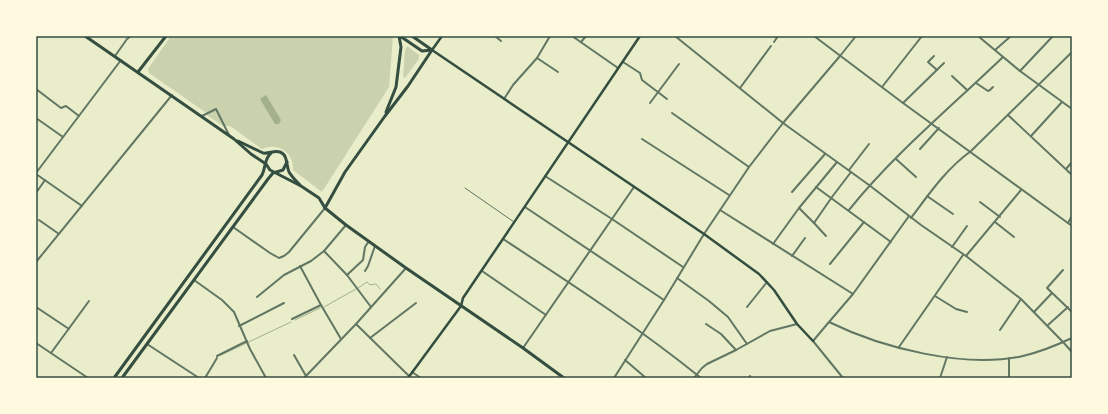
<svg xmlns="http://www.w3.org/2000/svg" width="1108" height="414" font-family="Quicksand,sans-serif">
  <rect width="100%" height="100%" fill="#e9edc9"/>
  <!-- green -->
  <g fill="#cad2ad">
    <path d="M171,36H393L389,87L322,192L293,170C294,152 278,142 262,149L230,126H223L208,116L205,112L149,73L148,69Z"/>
    <polygon points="407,46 419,55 419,59 405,78 403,77 405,50"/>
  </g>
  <!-- water -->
  <polygon fill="#a3b18a" points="266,95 281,120 279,124 275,124 260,99"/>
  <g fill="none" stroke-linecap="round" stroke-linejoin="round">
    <!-- stream -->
    <g stroke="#a3b18a" stroke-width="1">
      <polyline points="358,288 367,282 370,285 376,284 380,289"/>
      <polyline points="324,307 356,289"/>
      <polyline points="295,320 320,308"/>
      <polyline points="221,355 291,322"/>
    </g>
    <!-- service -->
    <polyline stroke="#617663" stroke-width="1" points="465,188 514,222"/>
    <!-- minor -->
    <g stroke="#617663" stroke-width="2">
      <polyline points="495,36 501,41"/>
      <polyline points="581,42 586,36"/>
      <polyline points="774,42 778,36"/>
      <polyline points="995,50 1011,36"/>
      <polyline points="115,56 127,39 131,36"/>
      <polyline points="840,56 856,36"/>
      <polyline points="934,56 928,62 937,70"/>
      <polyline points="537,58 558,72"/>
      <polyline points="623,62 640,73 642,80 667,99"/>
      <polyline points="1020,71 1053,36"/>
      <polyline points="952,76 967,90"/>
      <polyline points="976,83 988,91 990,90 993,87"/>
      <polyline points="882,87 922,36"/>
      <polyline points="740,88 771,46"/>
      <polyline points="36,89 61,108 66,106 79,116"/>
      <polyline points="504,99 513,85 537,58 550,36"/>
      <polyline points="650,103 679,64"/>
      <polyline points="903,103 944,63"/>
      <polyline points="672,113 749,167"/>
      <polyline points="1008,115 1072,175"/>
      <polyline points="202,116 216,109 229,135"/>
      <polyline points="36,118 63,137"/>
      <polyline points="1031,136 1062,102"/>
      <polyline points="642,139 729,195"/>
      <polyline points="920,149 939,128"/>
      <polyline points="896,159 916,177"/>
      <polyline points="1066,169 1072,162"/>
      <polyline points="849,170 869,144"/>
      <polyline points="36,173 121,60"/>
      <polyline points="36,174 82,206"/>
      <polyline points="545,176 612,219 683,267"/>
      <polyline points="816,187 891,242"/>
      <polyline points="792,192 825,154"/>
      <polyline points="36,193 45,180"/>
      <polyline points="927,196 953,214"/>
      <polyline points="980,202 1000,217"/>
      <polyline points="525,207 664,300"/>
      <polyline points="799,208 814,223 832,197 851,172"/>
      <polyline points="720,210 853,294"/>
      <path d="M849,210C894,154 951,107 1003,57"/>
      <path d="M911,218C929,194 946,169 971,151L1072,52"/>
      <polyline points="39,220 59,234"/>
      <polyline points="995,222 1014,237"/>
      <polyline points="814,223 826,236"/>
      <polyline points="1068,223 1072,216"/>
      <polyline points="233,227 270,253 279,258 284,256 289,252 325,208"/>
      <path d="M503,239C570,283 638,327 701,378"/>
      <polyline points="773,244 799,208 837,162"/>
      <polyline points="952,247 967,226"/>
      <polyline points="324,251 347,275 371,307"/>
      <polyline points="792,256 805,238"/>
      <polyline points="966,256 1021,190"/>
      <polyline points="36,262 172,95"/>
      <polyline points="830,264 864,222"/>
      <polyline points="300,266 321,305 341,339"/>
      <polyline points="1063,270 1047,288 1072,312"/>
      <polyline points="365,271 368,266 375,246"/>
      <polyline points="482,271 546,315"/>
      <polyline points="347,275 363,260 365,247 369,241"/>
      <polyline points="677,278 709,301 728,317 747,344"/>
      <polyline points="194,280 222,300 234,312 250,349 266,378"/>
      <polyline points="935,296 956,309 967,312"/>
      <polyline points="257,297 284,275 311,261 324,251 346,225"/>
      <polyline points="36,307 69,329"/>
      <polyline points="747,307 767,282"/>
      <polyline points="1034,312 1052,293"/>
      <polyline points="292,319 321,305"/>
      <polyline points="829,322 853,294 909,216"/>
      <polyline points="356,324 409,376"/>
      <polyline points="706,324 721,334 736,350"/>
      <polyline points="1048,325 1068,307"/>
      <polyline points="239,326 284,303"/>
      <polyline points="1000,330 1021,299"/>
      <polyline points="370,338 416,303"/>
      <polyline points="813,341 843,378"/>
      <polyline points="1063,342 1072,352"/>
      <polyline points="36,343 88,378"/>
      <polyline points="147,344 199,378"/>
      <polyline points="899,347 963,255"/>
      <polyline points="523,348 634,187"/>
      <polyline points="51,353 89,301"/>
      <polyline points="294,355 306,376"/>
      <polyline points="217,356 247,341"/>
      <polyline points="1009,358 1009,378"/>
      <polyline points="625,360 646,378"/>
      <polyline points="412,372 421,378"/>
      <polyline points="205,378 217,358"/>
      <polyline points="304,378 356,324 406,268"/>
      <polyline points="694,378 702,368 707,364 736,350 770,331 797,324"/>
      <polyline points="749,378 750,376"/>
      <polyline points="940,378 947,357"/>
    </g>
    <!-- tertiary -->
    <g stroke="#617663" stroke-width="2">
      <polyline points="572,36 618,68"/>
      <polyline points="675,36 783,123 869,185 921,225 966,256 1021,299 1063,342"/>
      <polyline points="814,36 903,103 1072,226"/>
      <polyline points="978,36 1020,71 1072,109"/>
      <path d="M813,341L829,322C882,348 965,369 1023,356C1040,352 1057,345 1072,338"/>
      <polyline points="614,378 664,300 704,234 749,167 783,123 840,56"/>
    </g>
    <!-- secondary -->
    <g stroke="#344e41" stroke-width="2.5">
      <polyline points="442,36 432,50 704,234 759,274 774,290 797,324 813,341"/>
      <polyline points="408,378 461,306 463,298 640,36"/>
    </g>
    <!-- primary -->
    <g stroke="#344e41" stroke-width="3">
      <polyline points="85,36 234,139 251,154 266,164 270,170 301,186 319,198 325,208 346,225 406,268 523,348 564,378"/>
      <polyline points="400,36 422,51 432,50"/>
      <polyline points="412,36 432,50"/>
      <polyline points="138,72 166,36"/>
      <polyline points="386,112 396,87 401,47 399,36"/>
      <path d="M238,141L263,153C269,154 274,150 280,152C288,155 286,165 289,172C292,177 296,181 300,185"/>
      <polyline points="325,208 345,172 385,116 408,86 432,50"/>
      <path d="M114,378L262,175C266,167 264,159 271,153"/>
      <polyline points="122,378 268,179 273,173 283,170 287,162"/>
    </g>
  </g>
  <!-- border -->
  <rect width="1108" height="414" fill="none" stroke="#fefae0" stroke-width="74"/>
  <rect x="37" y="37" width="1034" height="340" fill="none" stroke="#344e41" stroke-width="1.5"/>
</svg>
